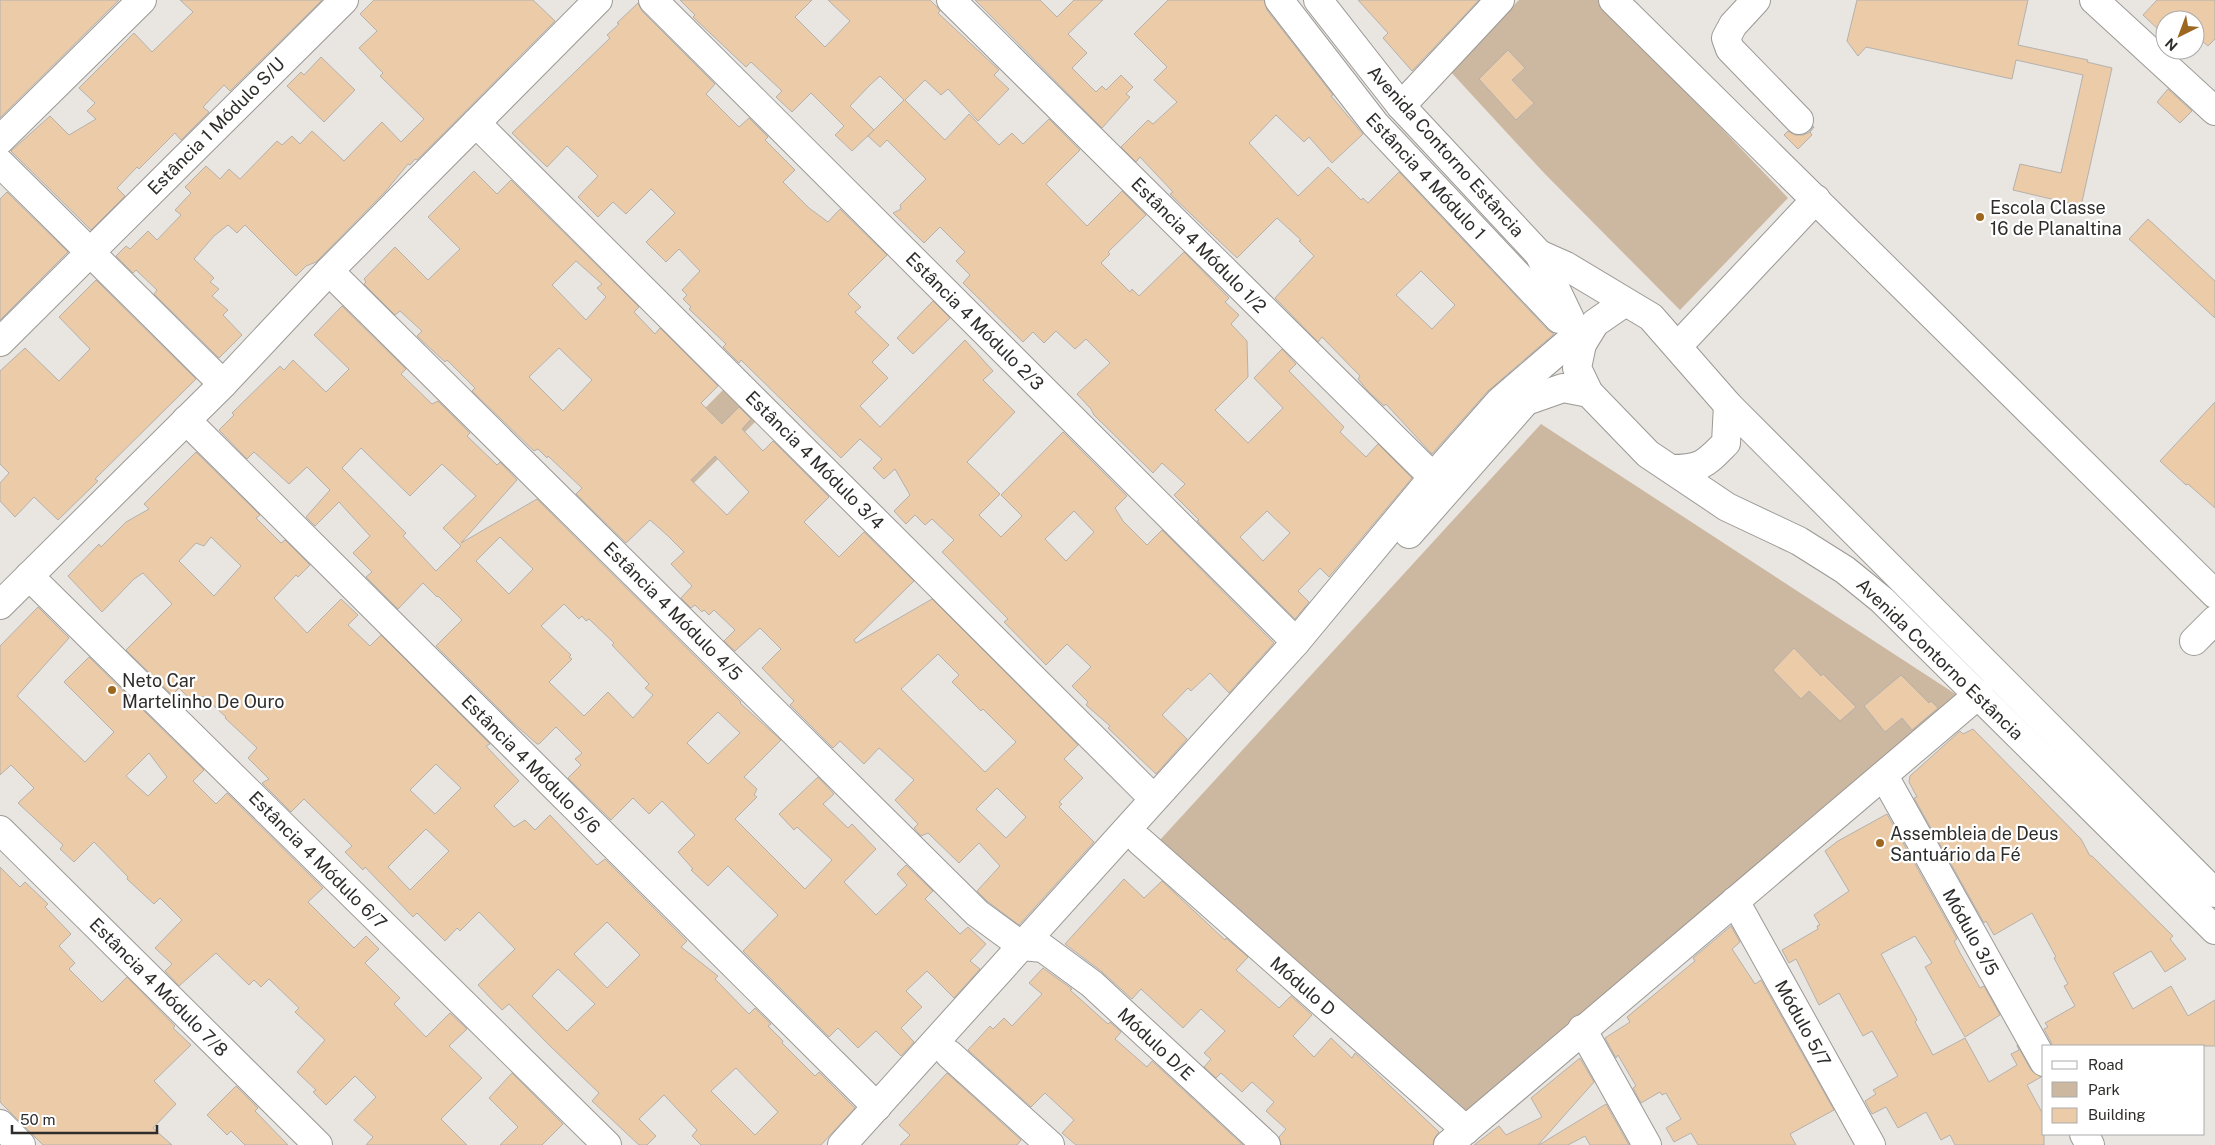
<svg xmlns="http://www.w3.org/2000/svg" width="2215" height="1145" font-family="'Public Sans',sans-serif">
  <rect width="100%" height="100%" fill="#e9e5e1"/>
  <!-- green -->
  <g fill="#ccb7a0">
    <polygon points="1519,0 1599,0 1788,198 1680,310 1545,174 1449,70"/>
    <polygon points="723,390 756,421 671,506 639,475"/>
    <polygon points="1541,424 1960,697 1465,1120 1160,840"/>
  </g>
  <!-- building -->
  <g fill="#eccba8" stroke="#b4b1ad" fill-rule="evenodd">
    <polygon points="0,0 119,0 0,118"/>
    <polygon points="180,0 322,0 230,91 224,85 203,107 209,112 181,140 175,133 139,169 137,167 117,188 125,196 91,230 11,151 50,116 69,135 96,119 87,111 95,103 79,88 134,33 152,52 193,12"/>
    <polygon points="374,0 533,0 555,21 417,160 415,159 410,165 408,164 385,192 316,262 306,266 296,276 245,225 237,233 228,225 214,236 194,259 214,278 210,282 219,289 212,296 228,310 223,315 242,335 219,358 154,294 157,290 136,270 133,273 116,256 126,246 130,249 148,231 157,240 181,215 175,210 191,193 185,187 206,166 220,179 229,169 240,179 277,141 282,145 292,136 300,144 312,131 344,161 382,122 401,142 424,119 380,76 383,73 359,48 377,31 360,14"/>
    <path d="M680,0H812L795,17L825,47L850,21L828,0H930L937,7L940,11L938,13L999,70L994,75L1009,89L978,121L948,89L941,95L925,80L905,100L945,140L969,114L999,145L1012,133L1023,144L1049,119L1080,150L1046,184L1087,226L1122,191L1146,215L1108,252L1110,254L1101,263L1130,292L1132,289L1139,296L1184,252L1229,298L1225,302L1239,315L1231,324L1247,341L1248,377L1215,410L1248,443L1283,408L1254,378L1282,349L1296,364L1289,371L1344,427L1340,432L1366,457L1378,444L1412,478L1329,577L1320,568L1298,591L1309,602L1295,619L1197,521L1199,520L1174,495L1185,484L1162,463L1153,473L1094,415L1091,409L1077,394L1110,363L1086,339L1075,349L1056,331L1044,343L1033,332L1023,342L963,283L970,275L956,261L965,252L940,227L924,243L893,213L901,209L900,205L926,179L887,140L880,147L868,136L904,100L880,76L870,85L850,106L874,130L852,151L835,135L844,126L811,93L792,112L776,97L782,91L751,62L746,67L693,17L695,15ZM1267,511L1290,533L1263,561L1240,537Z"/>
    <polygon points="975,0 1040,0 1057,17 1074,0 1103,0 1068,34 1087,53 1072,68 1096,92 1102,86 1106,90 1121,75 1133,87 1126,94 1130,97 1102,128"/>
    <path d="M1168,0H1264L1267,10L1333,95L1331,96L1363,134L1332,163L1309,137L1304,142L1276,115L1249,143L1298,196L1328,167L1361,200L1363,198L1368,203L1399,172L1548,330L1554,334L1488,391L1432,454L1386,404L1384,406L1367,390L1358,379L1360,376L1322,337L1318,342L1275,298L1314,256L1299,241L1301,240L1277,218L1237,258L1170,194L1173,192L1140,157L1136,162L1121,147L1148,120L1153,124L1177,102L1154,80L1167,67L1134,34ZM1421,271L1455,305L1432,329L1396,295Z"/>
    <polygon points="1358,0 1479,0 1412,71 1383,38 1388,33"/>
    <polygon points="1857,0 2028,0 2018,45 2088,60 2087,62 2112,68 2081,206 2013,190 2020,164 2061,173 2083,75 2016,60 2012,79 1866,47 1858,56 1847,41"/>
    <polygon points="2157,0 2215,0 2215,39 2208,46 2195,35 2195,20 2183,20 2176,14 2170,20 2165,20 2165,25 2160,31 2143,15"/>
    <path d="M638,3L642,11L715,84L706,94L739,127L749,118L768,137L765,140L795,170L783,182L809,208L828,222L840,209L887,255L848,294L861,307L855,312L889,345L872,362L888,378L860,406L880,427L965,340L993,371L983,380L1015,412L967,462L1000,494L979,515L1001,537L1022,516L1001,495L1063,432L1127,496L1115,508L1123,521L1147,545L1162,530L1274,643L1229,693L1210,673L1191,691L1188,688L1162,715L1187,739L1156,774L1108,728L1110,726L1086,705L1088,702L1072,686L1091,667L1067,644L1046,665L1004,622L1008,619L942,552L954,540L932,519L925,525L915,515L906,524L894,511L910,495L895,469L884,479L873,468L882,459L860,439L841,458L741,360L739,363L723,347L726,344L689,309L691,307L683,299L687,295L682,290L700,271L679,249L666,262L646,242L675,213L651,189L626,214L613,202L598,217L578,197L598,176L584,162L567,146L547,167L512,133L610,38L607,35L619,24L617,23ZM1074,511L1094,532L1066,561L1045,539Z"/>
    <polygon points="1508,50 1525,68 1512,80 1534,103 1516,120 1479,79"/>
    <polygon points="321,57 355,90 324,122 287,86 301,72 304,75"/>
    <polygon points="2168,89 2192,111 2180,123 2157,102"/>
    <polygon points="1813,126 1814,127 1810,132 1812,135 1798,149 1784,135 1788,131 1795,135 1803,135 1810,132"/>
    <path d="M474,171L497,194L511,180L639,307L634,312L655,334L660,328L718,386L701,403L722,424L739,407L751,419L742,429L763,451L773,441L829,497L804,522L839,557L864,532L914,581L854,640L856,643L932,599L1078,745L1064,759L1083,778L1059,802L1062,804L1059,807L1094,842L1019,925L987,901L977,891L1000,866L979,843L959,863L928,833L921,836L914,828L918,824L895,800L914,780L879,748L864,764L840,741L833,748L790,705L794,701L762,668L781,649L760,628L735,651L724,641L735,630L714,610L709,615L704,610L702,612L695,605L691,608L681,598L692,586L671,564L684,552L667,535L650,520L626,543L576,494L582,488L548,456L547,458L538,449L534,451L472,391L475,388L447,360L445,362L417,336L422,331L400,311L395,315L364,284L366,282L364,279L395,247L428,280L460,249L428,217ZM576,261L602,284L597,288L606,297L586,320L552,285ZM559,348L592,380L563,411L529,377ZM715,456L749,492L727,515L691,480ZM938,654L959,675L952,682L981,711L983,709L1016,742L985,772L901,689ZM997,788L1026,817L1006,838L976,809Z"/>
    <polygon points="7,192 68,252 0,320 0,199"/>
    <polygon points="2148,219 2215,281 2215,318 2129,239"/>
    <polygon points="96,280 196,379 95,479 98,481 58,520 34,497 15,517 0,501 0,483 9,473 0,464 0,371 25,348 59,381 90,349 59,317"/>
    <polygon points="933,301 950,318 913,354 897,338"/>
    <path d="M342,306L406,369L401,374L432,404L438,401L470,433L467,436L497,465L500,462L517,480L461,543L537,499L741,702L740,703L781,740L744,777L757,789L754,795L757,797L735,819L805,889L832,860L797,827L794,830L779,814L818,777L834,794L823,804L848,828L852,824L876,849L844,882L876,915L907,885L897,874L906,865L933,891L925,899L960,934L968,927L986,944L970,961L980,969L954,998L927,971L906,991L922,1007L901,1028L914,1042L901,1056L876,1031L858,1048L838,1028L829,1037L743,951L778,915L728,866L708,886L691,870L693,869L678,852L695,835L662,801L649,814L633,798L611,820L568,778L581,765L575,759L582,753L556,727L539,744H537L512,722L436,646L462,620L438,596L437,597L423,583L398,609L366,577L372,572L353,553L370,536L339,502L315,526L306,517L330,490L307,467L289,484L254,452L247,459L219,430L234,415L232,413L280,366L284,370L293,360L326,392L349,369L314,335ZM361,448L410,496L442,464L476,496L443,528L461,546L436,571L403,536L406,533L342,468ZM500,537L533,569L509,594L476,561ZM564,604L579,619L582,616L586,621L589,619L614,643L612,645L649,684L645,688L653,695L633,718L608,692L584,716L549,682L572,659L569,657L571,655L541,626ZM718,712L740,733L708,764L687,743Z"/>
    <polygon points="2215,402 2215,508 2188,484 2186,485 2160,461"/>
    <path d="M196,452L260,515L256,518L281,543L285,540L310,565L298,577L296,575L274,598L307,633L341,599L358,615L348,625L370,646L381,635L490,744L486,746L519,781L494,806L514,827L525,820L535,830L550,815L597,865L605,859L687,941L681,947L718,976L715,979L749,1014L755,1008L771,1024L768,1026L783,1041L782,1043L815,1076L819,1072L855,1108L821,1145H701L692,1136L697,1130L664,1095L639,1119L656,1136L647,1145H639L592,1101L599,1093L549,1045L509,1004L502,1010L478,985L515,949L479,912L460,931L457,928L445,941L417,913L413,917L365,867L363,870L345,852L352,846L304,799L291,812L262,783L269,779L248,758L257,748L225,718L226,717L203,696L195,704L179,688L172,695L126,650L172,604L143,573L134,579L102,612L68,576L99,544L101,547L126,522L149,509L144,504ZM211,537L241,566L214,596L179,561L196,543L204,546ZM436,764L461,788L435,814L410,790ZM426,829L449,851L410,890L388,867ZM607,922L640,955L607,988L574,954ZM558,969L595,1004L567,1031L532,996ZM736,1068L778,1112L755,1135L711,1091Z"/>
    <path d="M38,607L69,638L17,696L59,737L85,762L114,732L64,682L89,657L204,770L193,781L216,804L227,793L323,888L308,902L354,948L366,936L379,949L365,963L400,998L394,1004L426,1037L450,1013L467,1029L449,1046L482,1078L441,1119L467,1145H366L373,1137L354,1120L376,1097L355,1076L326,1105L313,1092L316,1090L297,1072L325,1040L295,1012L299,1008L269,979L261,987L254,980L249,985L216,953L179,986L165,971L172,964L155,948L182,920L160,898L154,904L127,879L128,877L94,842L74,862L60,849L63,845L18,803L34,788L11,765L0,775V646ZM149,753L167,777L148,796L126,776Z"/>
    <polygon points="1794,648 1821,676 1823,674 1856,707 1840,721 1809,691 1801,699 1773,670"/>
    <polygon points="1901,675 1929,703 1931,701 1938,708 1912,730 1902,718 1885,732 1864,706"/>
    <polygon points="1973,729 2081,839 2090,856 2092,856 2173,936 2170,939 2186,959 2165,972 2151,951 2113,973 2133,1009 2171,986 2188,1016 2215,1000 2215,1046 2053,1046 2044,1029 2048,1027 2045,1023 2075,1006 2064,986 2068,984 2054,958 2056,957 2032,913 1994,935 1986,921 1984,923 1914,798 1917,797 1909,782 1910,776 1960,731 1963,734"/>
    <polygon points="1887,814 1957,939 1954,941 1960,953 1980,988 1984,986 2000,1015 1965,1037 1925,967 1932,963 1915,936 1881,954 1917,1020 1915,1022 1933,1055 1965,1038 1989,1082 2017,1065 2011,1054 2019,1050 2017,1045 2031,1070 2041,1077 2027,1085 2044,1116 2044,1145 1955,1145 1950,1135 1941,1140 1926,1112 1898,1128 1886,1107 1872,1114 1865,1101 1876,1094 1873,1090 1898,1076 1872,1031 1863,1036 1839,993 1819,1005 1796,959 1789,963 1782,950 1818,929 1817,926 1820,925 1814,915 1849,891 1825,851 1838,841"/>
    <polygon points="0,867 20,887 25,882 48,904 45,907 71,934 59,946 75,963 69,969 102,1002 127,977 175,1026 173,1028 191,1045 154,1081 176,1104 153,1128 172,1145 43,1145 0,1102"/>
    <polygon points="1124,879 1144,898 1162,881 1225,940 1226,938 1248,957 1236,970 1279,1008 1291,996 1312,1015 1293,1036 1314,1057 1331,1038 1352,1058 1355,1053 1439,1132 1434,1139 1433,1145 1281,1145 1279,1137 1286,1129 1266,1111 1274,1102 1252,1082 1242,1092 1221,1073 1216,1078 1204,1067 1211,1059 1204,1053 1225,1031 1201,1009 1183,1028 1141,989 1132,999 1101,971 1065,944"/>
    <polygon points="1731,926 1740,942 1732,949 1755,984 1761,980 1834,1110 1790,1134 1796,1145 1698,1145 1691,1133 1674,1142 1666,1128 1681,1119 1666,1093 1662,1095 1660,1092 1641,1103 1633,1088 1636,1086 1618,1055 1616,1058 1605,1038 1630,1022 1627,1017 1695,961 1693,958"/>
    <polygon points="1043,968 1072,989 1070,990 1108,1024 1110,1022 1121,1032 1115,1039 1147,1067 1152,1061 1243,1145 1076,1145 1062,1133 1074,1120 1045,1093 1031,1107 968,1050 990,1026 993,1029 1004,1018 1012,1026 1042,994 1029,983"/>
    <polygon points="1580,1058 1594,1082 1538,1145 1474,1145 1499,1126 1506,1135 1542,1117 1531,1098"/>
    <polygon points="512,1073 563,1124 542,1145 500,1145 518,1127 489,1098"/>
    <polygon points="947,1073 1021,1140 1017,1145 900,1145 910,1135 899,1125"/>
    <polygon points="236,1086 258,1108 255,1111 288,1145 245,1145 231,1131 227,1135 207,1115"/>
    <polygon points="1606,1104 1629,1145 1590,1145 1585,1136 1568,1145 1539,1145"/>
  </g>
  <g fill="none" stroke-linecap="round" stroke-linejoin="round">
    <!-- minor casing -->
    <g stroke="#9c9995" stroke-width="30">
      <g id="minor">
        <polyline points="653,0 1296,642"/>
        <polyline points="951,0 1433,477 1448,488"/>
        <polyline points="1279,0 1375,124 1559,319"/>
        <polyline points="1318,0 1401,106 1539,254 1582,344 1577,368 1589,393 1648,454 1727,507 1799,541 1845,570 1882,600 2215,930"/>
        <polyline points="1613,0 2215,594"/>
        <polyline points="1756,0 1733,25 1726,38 1730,49 1799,120"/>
        <polyline points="2094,0 2215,111"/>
        <polyline points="1401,106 1500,0"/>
        <polyline points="476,123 1153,798"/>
        <polyline points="0,140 142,0"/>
        <polyline points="0,163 223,384"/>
        <polyline points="1539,254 1566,266 1651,317 1728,405 2215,893"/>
        <polyline points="329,271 977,913 1022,946 1043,948 1092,984 1266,1145"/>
        <polyline points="0,342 344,0"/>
        <polyline points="1582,344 1595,323 1624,303"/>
        <polyline points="1678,346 1816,199"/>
        <polyline points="186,420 877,1107"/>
        <path d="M1671,469C1702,469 1705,464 1726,443L1728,405"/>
        <polyline points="1409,534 1526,401 1563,388 1589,393"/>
        <polyline points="29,576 607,1145"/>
        <polyline points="0,605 223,384 329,271 598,0"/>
        <polyline points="2194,641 2215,620"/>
        <polyline points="1884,776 2044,1062"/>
        <polyline points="0,830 318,1145"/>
        <polyline points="1140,841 1466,1130"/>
        <polyline points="1735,901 1871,1145"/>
        <polyline points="1582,1029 1647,1145"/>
        <polyline points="949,1054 1050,1145"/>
        <polyline points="0,1124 21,1145"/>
        <polyline points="2084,1134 2090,1145"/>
        <polyline points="842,1145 1296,642 1433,477 1500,401 1571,340 1582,344"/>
        <polyline points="1448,1145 1979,694"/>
      </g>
    </g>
    <!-- minor -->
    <use href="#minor" stroke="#fff" stroke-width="28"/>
  </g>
  <!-- markers -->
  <g fill="#9d6720" stroke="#fff" stroke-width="2">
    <circle cx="1980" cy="217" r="5"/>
    <circle cx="112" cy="690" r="5"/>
    <circle cx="1880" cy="843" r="5"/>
  </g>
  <g text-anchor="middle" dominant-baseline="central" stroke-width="4.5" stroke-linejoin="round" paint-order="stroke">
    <!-- street labels -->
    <g font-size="18" fill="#2e2d2b" stroke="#fff">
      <text transform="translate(216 126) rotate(-45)">Estância 1 Módulo S/U</text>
      <text transform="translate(1446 151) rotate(48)">Avenida Contorno Estância</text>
      <text transform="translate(1426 176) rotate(47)">Estância 4 Módulo 1</text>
      <text transform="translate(1199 245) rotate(45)">Estância 4 Módulo 1/2</text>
      <text transform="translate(975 321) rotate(45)">Estância 4 Módulo 2/3</text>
      <text transform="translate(815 460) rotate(45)">Estância 4 Módulo 3/4</text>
      <text transform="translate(673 611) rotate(45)">Estância 4 Módulo 4/5</text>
      <text transform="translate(1940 659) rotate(44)">Avenida Contorno Estância</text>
      <text transform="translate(531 764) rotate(45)">Estância 4 Módulo 5/6</text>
      <text transform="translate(318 860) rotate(45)">Estância 4 Módulo 6/7</text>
      <text transform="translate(1971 932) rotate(61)">Módulo 3/5</text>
      <text transform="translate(1303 986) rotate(41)">Módulo D</text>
      <text transform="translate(159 987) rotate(45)">Estância 4 Módulo 7/8</text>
      <text transform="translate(1803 1023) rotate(61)">Módulo 5/7</text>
      <text transform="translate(1156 1044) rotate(43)">Módulo D/E</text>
    </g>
    <!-- poi labels -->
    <g font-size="18" fill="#2e2d2b" stroke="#fff" text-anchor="start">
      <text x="1990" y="207">Escola Classe<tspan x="1990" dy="21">16 de Planaltina</tspan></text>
      <text x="122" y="680">Neto Car<tspan x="122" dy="21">Martelinho De Ouro</tspan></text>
      <text x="1890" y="833">Assembleia de Deus<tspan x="1890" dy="21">Santuário da Fé</tspan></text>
    </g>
  </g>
  <!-- legend -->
  <rect x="2042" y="1045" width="162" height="90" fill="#ffffff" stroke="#ababaa"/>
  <rect x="2052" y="1061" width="25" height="8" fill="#ffffff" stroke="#ababaa"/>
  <text x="2088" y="1070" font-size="15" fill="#2e2d2b">Road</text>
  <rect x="2052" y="1082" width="25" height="15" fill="#ccb7a0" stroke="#ababaa"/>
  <text x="2088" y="1095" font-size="15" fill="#2e2d2b">Park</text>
  <rect x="2052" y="1108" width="25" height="15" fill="#eccba8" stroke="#ababaa"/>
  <text x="2088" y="1120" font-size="15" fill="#2e2d2b">Building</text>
  <!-- north arrow -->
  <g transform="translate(2180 35) rotate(222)"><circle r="24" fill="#ffffff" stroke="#ababaa"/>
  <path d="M0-4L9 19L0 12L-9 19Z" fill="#9d6720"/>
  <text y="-8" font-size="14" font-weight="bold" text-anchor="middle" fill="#2e2d2b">N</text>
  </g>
  <!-- scale -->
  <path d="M12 1125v8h145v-8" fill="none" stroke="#2e2d2b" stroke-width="2.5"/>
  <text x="20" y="1125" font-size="15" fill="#2e2d2b" stroke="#ffffff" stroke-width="4" paint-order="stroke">50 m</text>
</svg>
